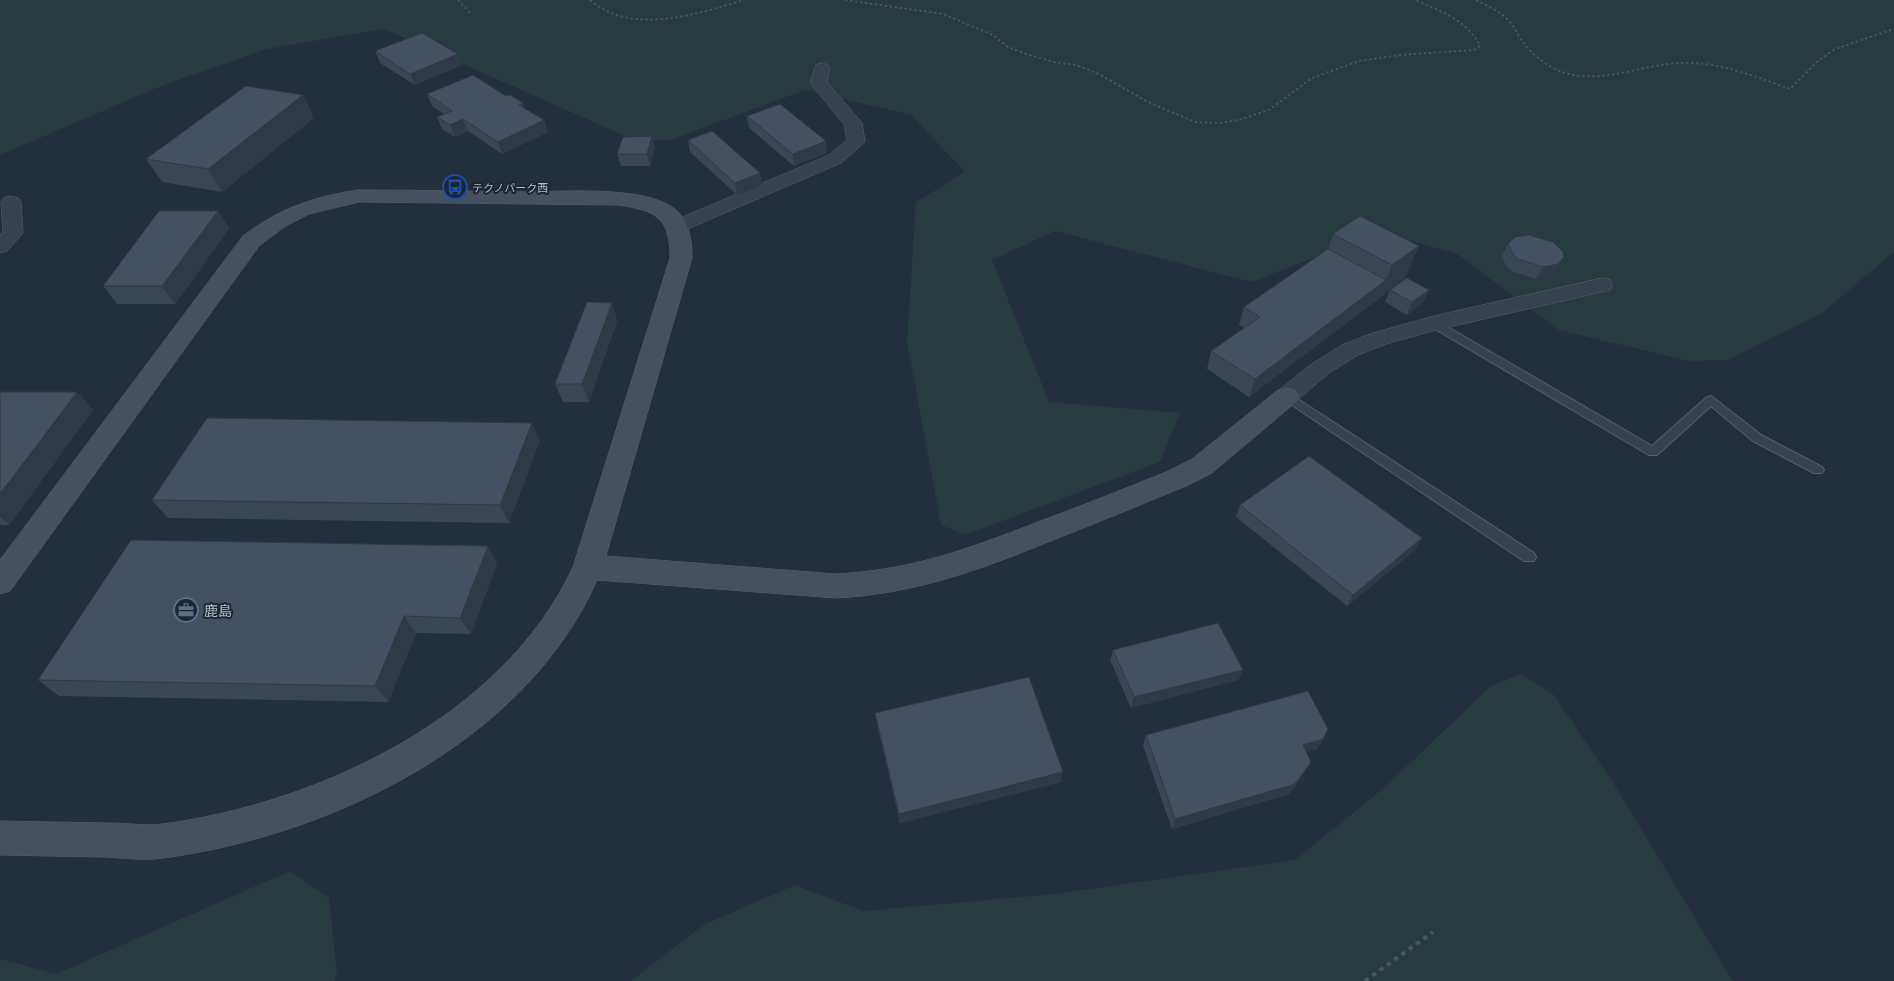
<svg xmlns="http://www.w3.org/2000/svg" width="1894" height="981" font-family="'Open Sans','Noto Sans JP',sans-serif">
  <rect width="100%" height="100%" fill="#242f3e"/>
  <!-- green -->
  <g fill="#263c3f">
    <polygon points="0,0 1894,0 1894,252 1822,313 1727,360 1689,361 1559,330 1457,254 1381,232 1251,282 1055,231 992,260 1049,402 1180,413 1160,462 965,535 941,525 907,342 916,202 965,172 911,115 805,90 670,140 636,141 384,29 267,49 161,86 0,155"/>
    <polygon points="1521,674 1554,695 1612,781 1733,981 631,981 703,925 795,885 863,911 1055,894 1295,860 1385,787 1491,686"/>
    <polygon points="290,871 329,898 337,973 334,981 0,981 0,959 56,974"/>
  </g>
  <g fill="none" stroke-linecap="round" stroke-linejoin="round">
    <!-- lane casing -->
    <g stroke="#565f6c" stroke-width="2">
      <g id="lane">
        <polygon points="1434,319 1652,446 1707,397 1711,396 1761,435 1822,467 1824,470 1822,473 1814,473 1753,441 1711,406 1657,455 1649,455 1430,326 1429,323 1430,320"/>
        <polygon points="1287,392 1534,553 1536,557 1534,561 1524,561 1283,399 1281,396 1283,393"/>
      </g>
    </g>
    <!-- street casing -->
    <g stroke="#565f6c" stroke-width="1">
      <g id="street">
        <polygon points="822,63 828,65 830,68 827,82 862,123 865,142 841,163 685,230 671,230 668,226 671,222 829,155 847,140 844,124 810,83 816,65"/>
        <polygon points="11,196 18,198 21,202 23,233 7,251 0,253 0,235 3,232 1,202 4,198"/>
        <polygon points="1603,278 1610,280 1613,285 1610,290 1436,330 1389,343 1358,355 1329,373 1295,402 1287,404 1279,402 1275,396 1279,390 1313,363 1342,345 1373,333 1434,316"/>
      </g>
    </g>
    <!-- secondary casing -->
    <g stroke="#565f6c" stroke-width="1">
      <path id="secondary" d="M359,190C412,190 465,191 519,192C559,192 639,185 672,207C689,219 692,239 692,258L606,556L836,574C912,570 968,549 1038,522C1081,506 1124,489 1166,472L1192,459L1278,390L1287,387L1296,390L1300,396L1296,402L1212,473L1186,486C1140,505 1094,524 1048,542C977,571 913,594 836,598L597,580C526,742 330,836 163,858C144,861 125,858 106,857C71,856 35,856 0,855V821C35,822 71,822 106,823C125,823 144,826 163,824C319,803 503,717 573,567L670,258C670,218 657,211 619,205L359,202L309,214L284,227L259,246L10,591L0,594V560L243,236C278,209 315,196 359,190Z"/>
    </g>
    <!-- path-far1 -->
    <g stroke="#44595c" stroke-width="2" stroke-dasharray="2.5 2.5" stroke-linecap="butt">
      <polyline points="458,0 471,14"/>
      <path d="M590,0C631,36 698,14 744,0"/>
      <path d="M845,0L943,14L993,35L1008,47L1026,54L1054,62L1076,65L1099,74L1148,102L1195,122L1219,123L1239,120L1269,110L1312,78L1359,61L1400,55L1474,50L1480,46C1467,20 1440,11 1415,0"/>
      <path d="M1476,0C1487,6 1500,11 1508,20C1515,27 1517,35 1523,42C1532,55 1548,67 1562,72C1601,85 1640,65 1679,63C1718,61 1754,76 1790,89L1818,61L1835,49L1894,29"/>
    </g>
    <!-- path -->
    <polyline stroke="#44595c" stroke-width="4" stroke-dasharray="4.5 4.5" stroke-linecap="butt" points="1365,981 1433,932"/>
    <!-- lane -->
    <use href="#lane" fill="#38414e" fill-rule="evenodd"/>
    <!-- street -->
    <use href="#street" fill="#38414e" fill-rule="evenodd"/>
    <!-- secondary -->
    <use href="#secondary" fill="#465061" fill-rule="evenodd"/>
  </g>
  <!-- wall -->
  <g fill="#3b4654">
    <polygon points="375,51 462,65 415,85 380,63"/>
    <polygon points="427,94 525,109 544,120 548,132 502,154 468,131 455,137 442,129 437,117 444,114 432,106"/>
    <polygon points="303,95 314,118 222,192 162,182 146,159"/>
    <polygon points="747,116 827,153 794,166 749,128"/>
    <polygon points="688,140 760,173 762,185 737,195 690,152"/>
    <polygon points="655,148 650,166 621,166 617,154"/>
    <polygon points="218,211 229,229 175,304 117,304 103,286"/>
    <polygon points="1360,216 1405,279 1249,397 1207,369 1211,351 1244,328 1239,325 1244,307 1328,249 1333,234"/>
    <polygon points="1508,244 1564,257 1557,269 1551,277 1536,279 1512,271 1506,266 1502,256"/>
    <polygon points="1390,290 1429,290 1423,302 1407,315 1385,302"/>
    <polygon points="612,303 617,321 589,402 563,402 555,384"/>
    <polygon points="0,392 77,392 93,410 9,525 0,525"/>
    <polygon points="540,440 509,523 168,518 152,500"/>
    <polygon points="1240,505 1415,550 1347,606 1236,517"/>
    <polygon points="497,563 471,634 416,633 388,702 59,696 38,680"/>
    <polygon points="1113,650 1243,670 1238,680 1131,708 1110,660"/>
    <polygon points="875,713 1061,782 900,823 877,724"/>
    <polygon points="1146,735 1323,739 1317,749 1307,752 1305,772 1289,794 1172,829 1143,746"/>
  </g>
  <!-- shaded-wall -->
  <g fill="#303945">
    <polygon points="458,54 462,65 415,85 410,74"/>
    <polygon points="303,95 314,118 222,192 208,169"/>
    <polygon points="523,103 527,115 519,105"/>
    <polygon points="463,119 468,131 455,137 450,125"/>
    <polygon points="544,120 548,132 502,154 498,142"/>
    <polygon points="652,136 655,148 650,166 647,154"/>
    <polygon points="826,141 827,153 794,166 793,154"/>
    <polygon points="760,173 762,185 737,195 735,183"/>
    <polygon points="218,211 229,229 175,304 162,286"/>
    <polygon points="1419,246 1405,279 1249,397 1255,379 1386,280 1392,265"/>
    <polygon points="1564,257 1557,269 1551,277 1536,279 1543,267"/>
    <polygon points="1429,290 1423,302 1407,315 1412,302"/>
    <polygon points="612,303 617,321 589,402 582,384"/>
    <polygon points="77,392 93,410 9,525 0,516 0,494"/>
    <polygon points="532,423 540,440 509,523 500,505"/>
    <polygon points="1422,538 1415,550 1347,606 1353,595"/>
    <polygon points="488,546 497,563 471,634 460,618"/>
    <polygon points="404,616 416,633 388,702 375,686"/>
    <polygon points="1243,670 1238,680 1131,708 1134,697"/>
    <polygon points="1323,739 1317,749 1297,755 1303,745"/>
    <polygon points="1311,762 1305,772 1289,794 1172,829 1175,819"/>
    <polygon points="1063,772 1061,782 900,823 899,814"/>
  </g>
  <!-- building -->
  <g fill="#455162" stroke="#303945">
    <polygon points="422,33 458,54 410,74 375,51"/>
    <polygon points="473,75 506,96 510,95 523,103 519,105 544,120 498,142 463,119 450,125 437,117 452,111 427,94"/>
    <polygon points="246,86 303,95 208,169 146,159"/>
    <polygon points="780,104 826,141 793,154 747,116"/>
    <polygon points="712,131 760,173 735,183 688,140"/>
    <polygon points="652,136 647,154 617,154 623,137"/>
    <polygon points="159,211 218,211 162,286 103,286"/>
    <polygon points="1360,216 1419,246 1392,265 1333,234"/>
    <polygon points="1529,235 1553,242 1563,252 1564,257 1558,264 1543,267 1518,259 1513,254 1508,244 1515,237"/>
    <polygon points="1328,249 1386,280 1255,379 1211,351 1260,317 1244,307"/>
    <polygon points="1407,278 1429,290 1412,302 1390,290"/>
    <polygon points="587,302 612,303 582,384 555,384"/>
    <polygon points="0,392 77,392 0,494"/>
    <polygon points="207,418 532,423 500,505 152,500"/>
    <polygon points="1309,456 1422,538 1353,595 1240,505"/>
    <polygon points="131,540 488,546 460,618 404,616 375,686 38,680"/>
    <polygon points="1218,623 1243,670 1134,697 1113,650"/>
    <polygon points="1029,677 1063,772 899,814 875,713"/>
    <polygon points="1308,691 1328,729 1323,739 1303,745 1311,762 1295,784 1175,819 1146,735"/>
  </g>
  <!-- icons -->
  <defs>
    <g id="bus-ring" transform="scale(1.25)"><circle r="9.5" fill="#1d2633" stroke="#1a4fb4" stroke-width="1.5"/><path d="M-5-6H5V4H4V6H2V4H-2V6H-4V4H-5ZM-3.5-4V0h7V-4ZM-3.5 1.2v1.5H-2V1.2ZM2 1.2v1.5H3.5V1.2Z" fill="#1a4fb4"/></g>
    <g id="office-ring" transform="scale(1.25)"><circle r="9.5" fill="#1d2633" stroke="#5c6f8a" stroke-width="1.5"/><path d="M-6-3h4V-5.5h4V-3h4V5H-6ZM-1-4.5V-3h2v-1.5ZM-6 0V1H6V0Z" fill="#5c6f8a"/></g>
  </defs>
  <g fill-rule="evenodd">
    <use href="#bus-ring" x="455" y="187"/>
    <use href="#office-ring" x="186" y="610"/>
  </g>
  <g text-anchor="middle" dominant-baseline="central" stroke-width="4" stroke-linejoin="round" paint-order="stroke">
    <!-- far-poi labels -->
    <g font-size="11" fill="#b4bcc9" stroke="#1d2633" text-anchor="start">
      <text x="472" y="187">テクノパーク西</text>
    </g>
    <!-- poi labels -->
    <g font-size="14" fill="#b4bcc9" stroke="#1d2633" text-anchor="start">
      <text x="204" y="610">鹿島</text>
    </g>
  </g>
</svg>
